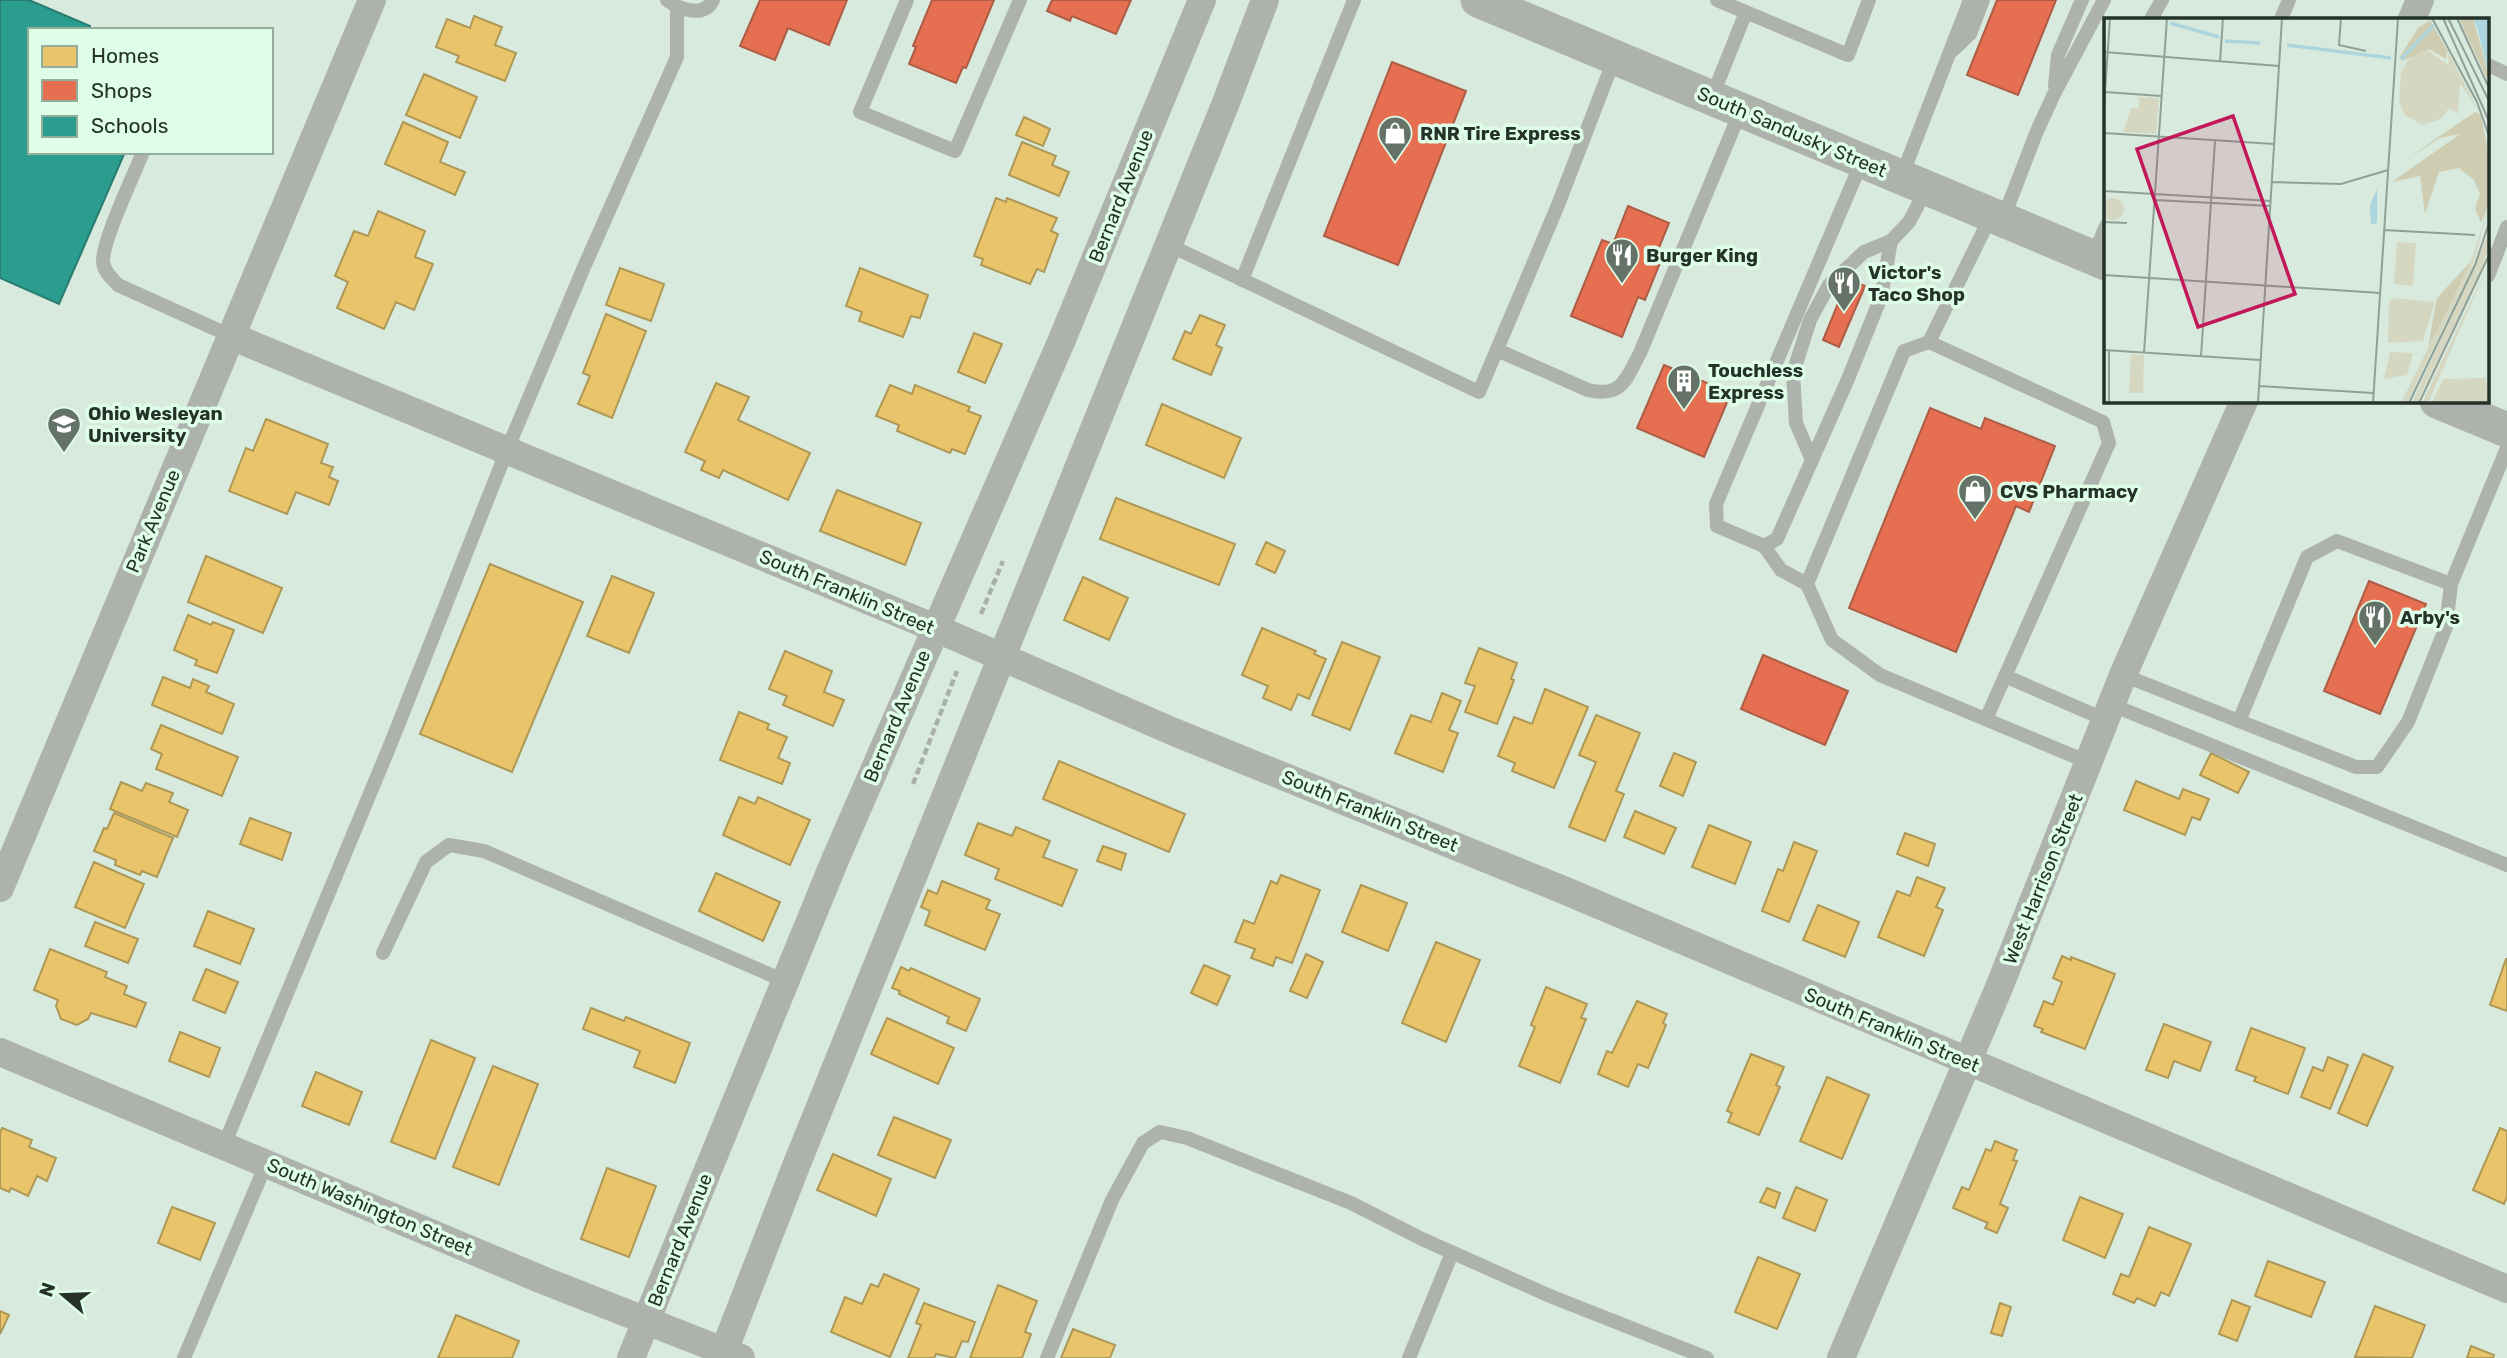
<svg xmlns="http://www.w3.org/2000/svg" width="2507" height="1358" font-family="Rubik,sans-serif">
  <rect width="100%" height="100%" fill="#d8eade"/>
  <!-- homes -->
  <g fill="#e9c46a" stroke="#ae9856" stroke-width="2">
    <polygon points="474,16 502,27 495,45 516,53 505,81 456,62 459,56 436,47 447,19 470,28"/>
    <polygon points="424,74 477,97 460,138 406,115"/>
    <polygon points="1024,117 1050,129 1043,146 1016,135"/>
    <polygon points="403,122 448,142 440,162 465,172 455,195 385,164"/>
    <polygon points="1022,142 1056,156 1052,165 1069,172 1059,196 1009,175"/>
    <polygon points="996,198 1006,202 1007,198 1057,218 1051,231 1058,234 1044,272 1037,269 1030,284 981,265 983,259 974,256"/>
    <polygon points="378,211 425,231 415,257 433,264 414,310 396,302 384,329 337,308 348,282 335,276 354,231 368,236"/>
    <polygon points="620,268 664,284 651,321 606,305"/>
    <polygon points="860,268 928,295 920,318 911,316 903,337 859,321 862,312 846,306"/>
    <polygon points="606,314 646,331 612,418 578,404 590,376 583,373"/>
    <polygon points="1200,315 1225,325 1216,345 1222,348 1211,375 1173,359 1185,331 1191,334"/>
    <polygon points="974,333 1002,344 985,383 958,372"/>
    <polygon points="716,383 749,397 738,420 810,453 788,500 723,470 719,478 701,470 705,461 685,452"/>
    <polygon points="890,385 912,394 915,385 970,407 968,411 981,416 965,454 952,449 950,453 897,431 899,425 876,416"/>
    <polygon points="1162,404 1241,438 1224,478 1146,445"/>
    <polygon points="266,419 328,444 321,463 333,467 329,477 338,481 329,505 296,492 287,514 229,491 246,448 253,451"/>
    <polygon points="837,490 921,523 905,565 820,531"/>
    <polygon points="1116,498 1235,544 1219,585 1100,539"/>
    <polygon points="1266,542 1285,551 1275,573 1256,564"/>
    <polygon points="206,556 282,588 263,633 188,602"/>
    <polygon points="490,564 583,602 512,772 420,734"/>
    <polygon points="612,576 654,593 629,653 587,636"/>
    <polygon points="1083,577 1128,598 1109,640 1064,620"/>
    <polygon points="188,615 211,625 213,622 234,630 217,673 195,665 197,660 174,650"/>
    <polygon points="1262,628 1316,651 1314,654 1326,659 1309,699 1298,694 1291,710 1263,698 1268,686 1242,675"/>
    <polygon points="1342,642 1380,657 1350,730 1312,715"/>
    <polygon points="1479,648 1517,663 1511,679 1514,680 1497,724 1465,712 1475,686 1465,683"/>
    <polygon points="785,651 832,671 824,692 844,700 833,726 783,705 787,696 769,689"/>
    <polygon points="163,677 190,688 193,679 209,686 206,692 234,704 222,734 152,705"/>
    <polygon points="1545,689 1588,707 1554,788 1512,771 1515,763 1498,756 1514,717 1532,724"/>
    <polygon points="1442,693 1461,701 1449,730 1458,733 1443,772 1395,753 1411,715 1431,722"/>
    <polygon points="739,712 769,724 767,729 787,737 778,758 790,763 782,784 720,760"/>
    <polygon points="1596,715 1640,733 1616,791 1624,794 1605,841 1569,827 1596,762 1579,755"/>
    <polygon points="161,725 238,757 222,796 156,769 162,754 151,749"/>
    <polygon points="1674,753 1696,762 1683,796 1660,786"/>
    <polygon points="2211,753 2249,772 2238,793 2200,775"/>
    <polygon points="1059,761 1185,814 1169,852 1043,799"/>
    <polygon points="2136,781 2179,799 2183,789 2209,799 2200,820 2192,817 2185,835 2124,810"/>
    <polygon points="121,782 142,791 146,783 173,793 169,802 188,810 177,837 110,809"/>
    <polygon points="739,797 755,804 758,797 810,820 790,865 723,835"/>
    <polygon points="1635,811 1676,828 1664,854 1624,837"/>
    <polygon points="114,813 173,838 157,877 142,871 140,875 115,865 116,860 94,851 104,828 107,829"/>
    <polygon points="250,818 291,833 282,860 240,844"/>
    <polygon points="978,823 1012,836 1016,827 1050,841 1043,857 1077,870 1062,906 995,879 999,869 965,855"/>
    <polygon points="1709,825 1751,842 1735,884 1692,867"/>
    <polygon points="1905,833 1935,844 1928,866 1897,854"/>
    <polygon points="1794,842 1817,851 1789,922 1762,911 1778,869 1783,871"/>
    <polygon points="1103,846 1126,854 1121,870 1097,861"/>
    <polygon points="94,862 144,884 125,928 75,907"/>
    <polygon points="716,873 780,902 763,941 699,911"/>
    <polygon points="1281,875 1320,890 1292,963 1276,957 1273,966 1251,958 1255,949 1235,942 1244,920 1254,924 1271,881 1277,884"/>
    <polygon points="1917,877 1945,888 1936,907 1943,910 1924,956 1878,937 1897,891 1910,896"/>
    <polygon points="942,881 990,900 986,909 1000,914 985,950 925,925 930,911 921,907 928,890 937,894"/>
    <polygon points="1361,885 1407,903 1388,951 1342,932"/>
    <polygon points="1818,905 1859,922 1845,957 1803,940"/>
    <polygon points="208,911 254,929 240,964 194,946"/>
    <polygon points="95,922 138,939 128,963 85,946"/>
    <polygon points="1436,942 1480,960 1446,1042 1402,1023"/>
    <polygon points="50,949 107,972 105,977 127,986 124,994 146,1003 136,1027 91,1013 88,1019 77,1025 61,1019 56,1006 58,1000 34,990"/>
    <polygon points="1306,954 1323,962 1307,998 1290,991"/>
    <polygon points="2062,956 2071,960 2071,957 2115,974 2085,1049 2041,1032 2043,1029 2034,1026 2044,1001 2053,1005 2062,982 2053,978"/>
    <polygon points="2506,959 2507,959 2507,1011 2490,1005"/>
    <polygon points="1204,965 1230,976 1217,1005 1191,993"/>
    <polygon points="901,967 909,971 911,968 980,999 966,1031 947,1023 949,1017 899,994 900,991 892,988"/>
    <polygon points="206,969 238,982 225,1013 193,1000"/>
    <polygon points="1546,987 1587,1004 1581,1018 1586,1019 1560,1083 1519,1066 1535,1027 1531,1025"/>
    <polygon points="1637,1001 1667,1014 1663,1023 1666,1025 1648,1068 1638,1064 1628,1087 1598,1074 1607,1051 1612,1053"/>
    <polygon points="591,1008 624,1021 626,1017 690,1043 675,1083 634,1067 640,1051 583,1029"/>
    <polygon points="887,1018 954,1048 938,1084 871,1054"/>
    <polygon points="2164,1024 2211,1042 2200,1071 2174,1061 2168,1078 2146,1070"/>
    <polygon points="2251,1028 2305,1048 2288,1094 2254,1081 2256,1077 2236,1070"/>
    <polygon points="180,1032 220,1048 209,1077 169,1061"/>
    <polygon points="431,1040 475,1058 435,1159 391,1142"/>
    <polygon points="1751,1054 1784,1067 1776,1085 1780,1087 1759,1135 1728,1122 1732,1113 1727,1111"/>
    <polygon points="2363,1054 2393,1067 2367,1126 2338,1113"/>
    <polygon points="2328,1057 2348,1065 2330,1109 2301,1097 2313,1067 2323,1071"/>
    <polygon points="493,1066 538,1084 499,1185 453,1167"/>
    <polygon points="316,1072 362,1092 349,1125 302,1106"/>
    <polygon points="1827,1077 1869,1095 1842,1159 1800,1141"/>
    <polygon points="894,1117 951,1140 935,1178 878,1155"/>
    <polygon points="2,1128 32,1140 29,1147 56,1158 47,1181 37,1176 28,1196 11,1188 9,1192 0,1188 0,1133"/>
    <polygon points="2500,1128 2507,1131 2507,1197 2504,1204 2473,1190"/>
    <polygon points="1995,1141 2017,1150 2013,1160 2017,1161 2000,1204 2008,1208 1997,1233 1985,1228 1988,1223 1953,1208 1962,1187 1969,1190 1986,1149 1991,1151"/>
    <polygon points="833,1154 891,1179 876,1216 817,1190"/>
    <polygon points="607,1168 656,1186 629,1257 581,1239"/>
    <polygon points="1796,1187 1827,1200 1815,1231 1783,1218"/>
    <polygon points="1767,1188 1780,1193 1775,1208 1760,1202"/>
    <polygon points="2080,1197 2123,1214 2105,1258 2063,1240"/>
    <polygon points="172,1207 215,1223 200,1260 158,1243"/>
    <polygon points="2149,1227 2191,1244 2169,1296 2161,1292 2155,1306 2137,1298 2134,1303 2113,1294 2121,1274 2129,1277"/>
    <polygon points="1758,1257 1800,1274 1777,1329 1735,1312"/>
    <polygon points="2268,1261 2325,1282 2311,1317 2255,1296"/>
    <polygon points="884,1274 919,1289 890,1357 831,1332 845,1297 862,1304 871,1284 878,1287"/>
    <polygon points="998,1285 1037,1301 1025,1332 1031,1334 1022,1358 970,1358"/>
    <polygon points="2232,1300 2250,1307 2237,1341 2219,1334"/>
    <polygon points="924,1303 975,1322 968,1342 962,1341 955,1358 936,1354 934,1358 908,1358 921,1325 916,1323"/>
    <polygon points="2000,1303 2011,1307 2002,1336 1991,1333"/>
    <polygon points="2375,1306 2425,1325 2412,1358 2355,1357"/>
    <polygon points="0,1311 9,1315 0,1334"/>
    <polygon points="456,1315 519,1341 512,1358 438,1358"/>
    <polygon points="1073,1329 1115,1345 1110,1358 1061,1358"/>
    <polygon points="2471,1346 2494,1355 2493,1358 2467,1358"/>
  </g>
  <!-- shops -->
  <g fill="#e76f51" stroke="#ad5d45" stroke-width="2">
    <polygon points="760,0 847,0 829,45 788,28 775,60 740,46"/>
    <polygon points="932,0 994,0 966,68 963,67 956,83 909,64 916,47 913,46"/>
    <polygon points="1052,0 1131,0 1116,34 1072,16 1070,21 1047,11"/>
    <polygon points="1997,0 2056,0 2018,95 1967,75"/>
    <polygon points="1392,62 1466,91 1398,265 1324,236"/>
    <polygon points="1628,206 1669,223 1654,260 1660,263 1645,300 1638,297 1622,337 1571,316 1602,240 1613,244"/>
    <polygon points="1848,279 1865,286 1839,347 1823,340"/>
    <polygon points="1664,365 1731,393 1704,457 1637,428"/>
    <polygon points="1930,408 1981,429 1985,418 2055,446 2029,512 2016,506 1956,652 1849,608"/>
    <polygon points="2369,581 2426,604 2380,714 2324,691"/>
    <polygon points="1763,655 1848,691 1825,745 1741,709"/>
  </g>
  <!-- schools -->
  <polygon fill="#2a9d8f" stroke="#287d70" stroke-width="2" points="0,0 29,0 90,26 88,30 30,30 30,152 125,152 59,304 0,278"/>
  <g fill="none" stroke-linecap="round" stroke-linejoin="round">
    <!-- path -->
    <g stroke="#a9b0a9" stroke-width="4.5" stroke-dasharray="7 3.5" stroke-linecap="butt">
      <polyline points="981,614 1003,561"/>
      <polyline points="913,784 957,671"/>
    </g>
    <!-- service -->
    <g stroke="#aeb2ad" stroke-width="14">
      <path d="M667,0C680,10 704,18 713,0"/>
      <polyline points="907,0 860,112 955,151 1020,0"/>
      <polyline points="1717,0 1848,55 1869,0"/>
      <polyline points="2151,19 2162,0"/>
      <polyline points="2281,19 2289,0"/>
      <polyline points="1952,51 1970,34 1983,0"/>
      <polyline points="2488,65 2507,74"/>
      <polyline points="2055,86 2058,55 2082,0"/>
      <polyline points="1712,97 1746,12"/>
      <path d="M143,152C134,175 102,241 103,262C104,272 112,278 118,285L231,336"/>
      <polyline points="1862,161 1716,504 1717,526 1764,546 1777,539 1848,379 1881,297 1891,241 1909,222 1927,188"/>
      <polyline points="1901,178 1970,0"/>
      <polyline points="2003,219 2037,131 2054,94 2104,0"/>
      <polyline points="1169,245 1479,392 1558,205 1615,57"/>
      <polyline points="2093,257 2106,226"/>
      <polyline points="2488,276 2507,227"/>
      <polyline points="1242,280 1354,0"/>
      <polyline points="1929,342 2103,422 2109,443 1986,719"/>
      <path d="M1497,350L1588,390C1622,398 1626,379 1640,353L1741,110"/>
      <polyline points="1812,460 1796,423 1793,373 1810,320 1829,285 1864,252 1891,241"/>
      <polyline points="1764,546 1781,570 1807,584 1832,640 1880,675 2090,763"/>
      <polyline points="1807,584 1904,351 1929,342 1991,216"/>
      <polyline points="2123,675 2239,721 2307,557 2337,541 2451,584 2507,448"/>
      <polyline points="2005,676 2106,720"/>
      <polyline points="2112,705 2507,865"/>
      <polyline points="2239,721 2356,767 2377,767 2408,722 2446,627 2451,584"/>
      <polyline points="383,953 426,862 449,845 484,851 785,981"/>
      <polyline points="224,1145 391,743 507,450 584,267 677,57 677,8"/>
      <polyline points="184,1358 266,1164"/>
      <polyline points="1047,1358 1112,1200 1143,1143 1160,1132 1187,1138 1351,1203 1422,1239 1550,1296 1707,1358"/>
      <polyline points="1409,1358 1452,1253"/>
    </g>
    <!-- minor -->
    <g stroke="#aeb2ad" stroke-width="28">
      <polyline points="2412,19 2420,0"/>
      <polyline points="231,336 935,628 1174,732 1561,889 2507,1289"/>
      <polyline points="0,888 372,0"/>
      <polyline points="0,1052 540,1279 741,1358"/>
      <polyline points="724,1351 796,1166 1225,105 1265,0"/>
      <polyline points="631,1358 835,860 1061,342 1202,0"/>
      <polyline points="1841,1358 1998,990 2123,675 2244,401"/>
    </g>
    <!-- tertiary -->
    <g stroke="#aeb2ad" stroke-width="35">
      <polyline points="1478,0 2106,263"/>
      <polyline points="2437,401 2507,430"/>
    </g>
  </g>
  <!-- icons -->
  <defs>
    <g id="shop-pin" transform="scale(1.75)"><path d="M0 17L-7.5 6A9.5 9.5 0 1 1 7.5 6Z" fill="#647268" stroke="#defee7"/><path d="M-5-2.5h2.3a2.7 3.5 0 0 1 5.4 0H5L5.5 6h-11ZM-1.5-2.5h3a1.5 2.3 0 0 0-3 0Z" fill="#fff"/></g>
    <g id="restaurant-pin" transform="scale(1.75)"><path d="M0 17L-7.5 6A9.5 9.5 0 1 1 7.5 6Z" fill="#647268" stroke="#defee7"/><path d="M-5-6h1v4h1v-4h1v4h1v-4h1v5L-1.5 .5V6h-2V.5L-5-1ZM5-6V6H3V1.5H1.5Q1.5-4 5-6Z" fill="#fff"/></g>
    <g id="building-pin" transform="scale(1.75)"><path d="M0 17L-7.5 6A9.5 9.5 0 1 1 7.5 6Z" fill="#647268" stroke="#defee7"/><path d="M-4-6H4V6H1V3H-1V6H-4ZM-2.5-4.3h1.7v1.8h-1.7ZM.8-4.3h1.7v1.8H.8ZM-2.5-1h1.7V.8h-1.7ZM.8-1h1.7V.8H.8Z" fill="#fff"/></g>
    <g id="university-pin" transform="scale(1.75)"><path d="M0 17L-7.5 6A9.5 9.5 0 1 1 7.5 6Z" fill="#647268" stroke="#defee7"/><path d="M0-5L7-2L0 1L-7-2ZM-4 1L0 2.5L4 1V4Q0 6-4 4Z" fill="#fff"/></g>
  </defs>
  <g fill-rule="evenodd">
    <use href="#shop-pin" x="1395" y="133"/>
    <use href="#restaurant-pin" x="1622" y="255"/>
    <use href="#restaurant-pin" x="1844" y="283"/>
    <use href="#building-pin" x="1684" y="381"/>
    <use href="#university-pin" x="64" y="424"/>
    <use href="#shop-pin" x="1975" y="491"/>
    <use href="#restaurant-pin" x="2375" y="617"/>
  </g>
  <g text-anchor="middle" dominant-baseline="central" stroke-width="7" stroke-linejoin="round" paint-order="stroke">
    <!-- street labels -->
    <g font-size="19" fill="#253229" stroke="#defee7">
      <text transform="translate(1792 132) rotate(23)">South Sandusky Street</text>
      <text transform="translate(1121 196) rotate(-68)">Bernard Avenue</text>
      <text transform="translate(153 521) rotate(-67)">Park Avenue</text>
      <text transform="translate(847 592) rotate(23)">South Franklin Street</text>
      <text transform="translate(897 716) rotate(-67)">Bernard Avenue</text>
      <text transform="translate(1370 811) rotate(22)">South Franklin Street</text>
      <text transform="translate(2043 879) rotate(-68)">West Harrison Street</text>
      <text transform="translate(1892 1030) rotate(23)">South Franklin Street</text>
      <text transform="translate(370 1207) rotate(23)">South Washington Street</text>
      <text transform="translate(680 1240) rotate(-68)">Bernard Avenue</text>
    </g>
    <!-- poi labels -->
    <g font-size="19" font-weight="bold" fill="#253229" stroke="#defee7" text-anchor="start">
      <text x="1420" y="133">RNR Tire Express</text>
      <text x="1646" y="255">Burger King</text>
      <text x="1868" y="272">Victor's<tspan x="1868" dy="22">Taco Shop</tspan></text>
      <text x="1708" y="370">Touchless<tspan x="1708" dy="22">Express</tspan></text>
      <text x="88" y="413">Ohio Wesleyan<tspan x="88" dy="22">University</tspan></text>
      <text x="2000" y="491">CVS Pharmacy</text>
      <text x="2400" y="617">Arby's</text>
    </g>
  </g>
  <!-- overview -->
  <g transform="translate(2104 18)">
    <rect width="385" height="385" fill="#d8eade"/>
    <path d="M323,32L345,47L343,32L377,97L356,65L354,96L345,90L337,101L319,107L301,97L295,84L297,54L307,38ZM35,79L55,80L52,116L19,114L27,90H35ZM-2 191a11 11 0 1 1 22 0a11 11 0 1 1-22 0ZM385,189L367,252L303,385H297L367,243ZM385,215V230L375,256L313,385H308ZM293,224L312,225L309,268L290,266ZM385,245L324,385H318ZM290,280L331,284L319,323L284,325L285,284ZM286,334L309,335L303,357L280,361ZM27,336L40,337L39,375H25ZM382,360L385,385H328L339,361Z" fill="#d5d7c0"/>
    <path d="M355,0H369L385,58L382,59ZM326,2L343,32L342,41L325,31L298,43L295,40L314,10ZM371,94L377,97L385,138V186L377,205L371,190L376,176L370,162L355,150L335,154L321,196L316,158L288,164L356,116L336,120L295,146ZM367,243L336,307L324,329L333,280Z" fill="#cecdb1"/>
    <path d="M369,0H385V58L373,9ZM273,171V205L267,207L266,187Z" fill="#add5dd"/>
    <path fill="none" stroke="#add5dd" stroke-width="3.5" d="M66,5L115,19M121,23L156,25M183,27L287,40M297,41L330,7"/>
    <path fill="none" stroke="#90a096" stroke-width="2" d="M237,0L235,27L262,33M328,0L373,84L385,118M339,0L385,103M344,0L385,83M353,0L385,70M0,34L175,48M116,44L119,0M1,74L57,78M0,89L6,0M0,115L170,126M168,164L237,166L284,152M0,173L167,183M51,182L166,188M0,204L23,205M280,212L371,217M0,257L276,275M0,332L156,342M5,333V385M40,335L63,0M97,339L111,122M155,368L269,375M154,385L178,0M269,385L294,0M305,385L371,247L385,205M315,385L385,237"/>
    <path fill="#c2185b" fill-opacity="0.15" stroke="#c2185b" stroke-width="3.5" d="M129,98L191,276L94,309L33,131Z"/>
    <rect width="385" height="385" fill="none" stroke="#253229" stroke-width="3.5"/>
  </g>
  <!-- legend -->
  <rect x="28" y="28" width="245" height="126" fill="#defee7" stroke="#94ac9b" stroke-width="2"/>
  <rect x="42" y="46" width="35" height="21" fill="#e9c46a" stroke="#94ac9b" stroke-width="2"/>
  <text x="91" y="63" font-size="21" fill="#253229">Homes</text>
  <rect x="42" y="80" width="35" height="21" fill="#e76f51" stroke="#94ac9b" stroke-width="2"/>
  <text x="91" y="98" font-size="21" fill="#253229">Shops</text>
  <rect x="42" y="116" width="35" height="21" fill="#2a9d8f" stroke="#94ac9b" stroke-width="2"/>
  <text x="91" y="133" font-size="21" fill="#253229">Schools</text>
  <!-- north arrow -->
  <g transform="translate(63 1295) rotate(289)" stroke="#defee7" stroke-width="5" paint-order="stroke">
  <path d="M0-5L12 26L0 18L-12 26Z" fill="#253229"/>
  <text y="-10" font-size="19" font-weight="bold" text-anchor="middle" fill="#253229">N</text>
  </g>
</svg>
